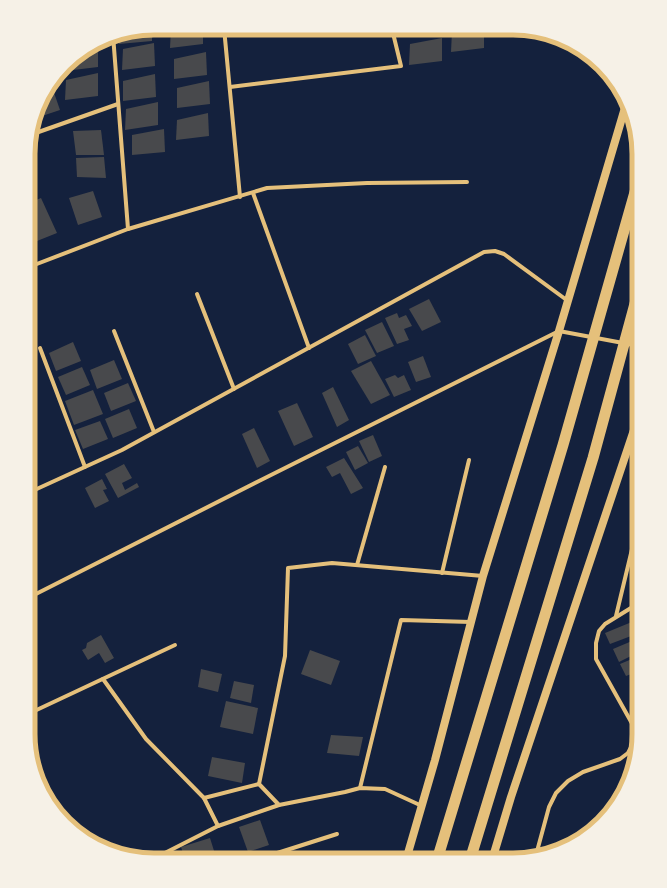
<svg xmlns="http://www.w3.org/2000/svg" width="667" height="888" font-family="Inter,sans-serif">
  <rect width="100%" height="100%" fill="#14213d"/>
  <!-- building -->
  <g fill="#48494c">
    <polygon points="152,28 152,41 119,44 120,34"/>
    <polygon points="171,28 203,28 203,44 170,48"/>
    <polygon points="401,29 433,29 433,33 400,37"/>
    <polygon points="464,29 484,29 484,48 451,52 452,31"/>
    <polygon points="442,38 442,61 409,65 410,44"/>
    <polygon points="154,43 155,66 122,70 123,49"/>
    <polygon points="98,44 98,67 65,71 66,66 71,59"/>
    <polygon points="206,52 207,75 174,79 174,59"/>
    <polygon points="98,73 98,96 65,100 66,80"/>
    <polygon points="155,74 156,97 123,101 123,81"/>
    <polygon points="209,81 210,104 177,108 177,88"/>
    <polygon points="51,84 60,110 36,118 45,91"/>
    <polygon points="158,102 158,125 125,130 126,109"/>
    <polygon points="208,113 209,136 176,140 177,120"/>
    <polygon points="164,129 165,152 132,155 132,135"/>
    <polygon points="101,130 104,155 76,155 73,131"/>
    <polygon points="104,157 106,178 77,177 76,158"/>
    <polygon points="93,191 102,217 78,225 69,198"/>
    <polygon points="41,198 57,233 37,241 29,223 29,203"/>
    <polygon points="429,299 441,322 422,331 409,309"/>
    <polygon points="397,313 399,318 406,315 412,326 404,329 409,340 397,344 385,318"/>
    <polygon points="382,322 394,346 377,353 365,330"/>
    <polygon points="365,335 376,356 358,364 348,344"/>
    <polygon points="73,342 81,361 56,371 49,353"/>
    <polygon points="423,356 431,377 416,382 408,362"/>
    <polygon points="114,360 122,379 97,389 90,370"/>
    <polygon points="371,361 390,395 371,404 351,371"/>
    <polygon points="82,367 90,385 66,395 58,377"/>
    <polygon points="395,375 398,378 404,375 411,390 394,397 385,379"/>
    <polygon points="128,383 136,401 111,411 104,393"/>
    <polygon points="333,387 349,420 337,427 322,393"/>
    <polygon points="93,390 103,414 74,425 65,401"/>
    <polygon points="297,403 313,437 294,446 278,411"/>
    <polygon points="129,409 137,428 113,438 105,419"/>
    <polygon points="100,421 108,439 83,449 75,430"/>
    <polygon points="254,428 270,461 257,468 242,434"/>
    <polygon points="373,435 382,456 369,462 359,441"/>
    <polygon points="358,446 368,463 355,470 346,452"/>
    <polygon points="344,458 363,488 351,494 340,473 332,477 326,467"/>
    <polygon points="124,464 132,478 122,483 125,490 137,483 139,487 118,498 105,474"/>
    <polygon points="102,479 107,489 103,490 109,501 95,508 85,488"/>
    <polygon points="639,619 639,633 610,644 605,633"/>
    <polygon points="101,635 114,658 105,663 99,653 88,660 82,650 86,648 87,643"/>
    <polygon points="639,638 639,652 619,662 613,649"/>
    <polygon points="310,650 340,661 331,685 301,674"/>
    <polygon points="639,656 639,671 626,676 620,664"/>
    <polygon points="201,669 222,674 218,692 198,687"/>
    <polygon points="234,681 254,685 251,703 230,698"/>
    <polygon points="226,701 258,708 253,734 220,727"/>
    <polygon points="331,735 363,737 359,756 327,753"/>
    <polygon points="212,757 245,763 242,783 208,776"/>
    <polygon points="260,820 269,845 248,852 239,827"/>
    <polygon points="210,838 215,854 203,858 203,859 185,859 181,847"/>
  </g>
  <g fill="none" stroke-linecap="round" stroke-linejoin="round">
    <!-- minor -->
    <g stroke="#e5c07b" stroke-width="4">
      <polyline points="224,28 240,197"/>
      <polyline points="113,35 128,229"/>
      <polyline points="230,87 401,66 392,29"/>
      <polyline points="30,135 118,104"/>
      <polyline points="253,193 309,348"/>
      <polyline points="29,267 128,229 267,188 367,183 467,182"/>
      <polyline points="197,294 234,389"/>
      <polyline points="114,331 154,432"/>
      <polyline points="40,348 85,467"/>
      <polyline points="28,493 122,450 484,252 495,251 504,254 568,301"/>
      <polyline points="357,565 385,467"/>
      <polyline points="442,573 469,460"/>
      <polyline points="28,598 259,481 559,331 639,346"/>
      <polyline points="616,616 639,520"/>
      <polyline points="103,679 146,739 204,798 218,826"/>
      <polyline points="28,714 175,645"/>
      <polyline points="639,736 596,659 596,643 599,631 605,624 639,603"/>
      <polyline points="360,788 401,620 471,622"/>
      <polyline points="204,798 259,784"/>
      <polyline points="279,805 259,784 285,656 288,568 332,563 483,576"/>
      <polyline points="536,855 549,807 556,793 568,781 583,772 620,759 628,753 638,734"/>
      <polyline points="153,859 218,826 279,805 345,792 360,788 385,789 422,806"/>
      <polyline points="263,859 271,855 337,834"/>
    </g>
    <!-- secondary -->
    <g stroke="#e5c07b" stroke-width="8">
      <polyline points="406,860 435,760 483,576 559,331 627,101"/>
      <polyline points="492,860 511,797 639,415"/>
    </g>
    <!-- trunk -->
    <g stroke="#e5c07b" stroke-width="11">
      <polyline points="437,860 563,445 639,178"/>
      <polyline points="470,860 593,458 639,289"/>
    </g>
  </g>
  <!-- crop -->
  <path d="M0 0H667V888H0ZM154 35H513A119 119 0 0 1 632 154V734A119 119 0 0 1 513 853H154A119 119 0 0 1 35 734V154A119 119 0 0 1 154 35Z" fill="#f6f1e7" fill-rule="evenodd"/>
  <path fill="none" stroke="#e5c07b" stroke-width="5" d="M154 35H513A119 119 0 0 1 632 154V734A119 119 0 0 1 513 853H154A119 119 0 0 1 35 734V154A119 119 0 0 1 154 35Z"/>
</svg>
